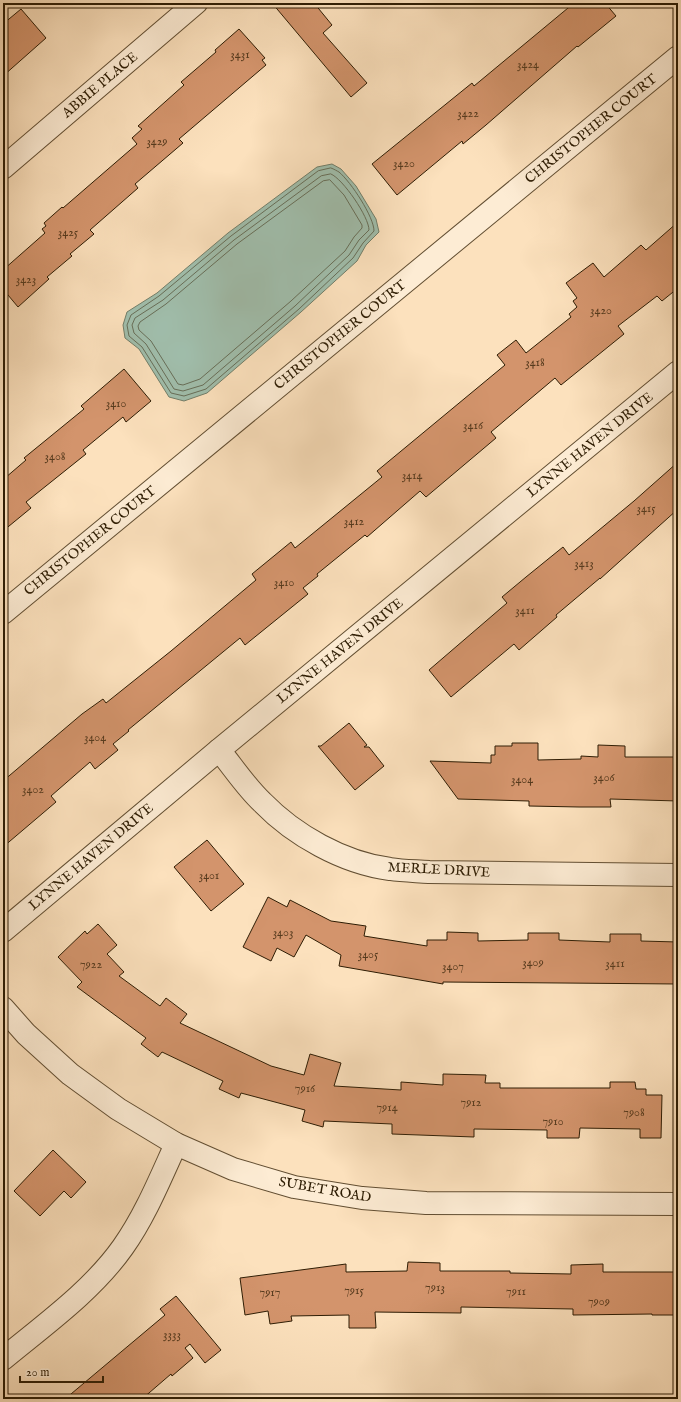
<svg xmlns="http://www.w3.org/2000/svg" width="681" height="1402" font-family="'IM FELL English',serif">
  <rect width="100%" height="100%" fill="#fce1bd"/>
  <filter id="stains"><feTurbulence type="fractalNoise" baseFrequency=".005" numOctaves="4"/><feColorMatrix values="0 0 0 0 .2 0 0 0 0 .09 0 0 0 0 .02 0 0 0 .5 -.17"/></filter>
  <radialGradient id="worn" r=".72"><stop offset=".6" stop-color="#630" stop-opacity="0"/><stop offset="1" stop-color="#630" stop-opacity=".3"/></radialGradient>
  <!-- water -->
  <polygon fill="#a0beac" stroke="#727e69" points="332,164 341,169 356,186 376,219 379,232 366,245 357,261 301,312 207,393 184,401 169,397 139,349 125,338 123,325 127,312 157,293 228,233 317,167"/>
  <g fill="none" stroke-linecap="round" stroke-linejoin="round">
    <!-- shore -->
    <g stroke="#676e58" stroke-width="1">
      <path d="M331,168C334,169 337,171 339,172C351,182 374,217 374,231L363,243L353,258L299,309L206,389L184,396L171,393L142,347L129,336L127,325L131,315L159,296L231,236L318,171Z"/>
      <path d="M331,174C343,179 369,217 369,230L359,240L349,255L295,306L203,385L183,391L174,389L146,344L134,333L132,325L135,318L163,300L234,240L321,176Z"/>
      <polygon points="330,180 344,195 362,225 362,228 354,237 345,251 291,301 200,379 183,385 178,384 151,341 139,330 138,326 140,322 166,304 237,244 323,181"/>
    </g>
  </g>
  <!-- building -->
  <g fill="#d3946c" stroke="#2e1d04">
    <polygon points="272,3 314,3 332,25 323,33 367,83 351,97"/>
    <polygon points="574,3 605,3 616,16 578,47 577,46 486,125 463,144 462,141 397,195 372,164 472,83 474,86"/>
    <polygon points="21,9 46,38 3,76 3,24"/>
    <polygon points="239,29 265,58 262,60 266,65 179,139 183,143 135,184 138,188 90,230 94,234 70,254 72,256 47,277 49,279 18,307 3,289 3,270 45,233 42,229 46,226 44,223 62,207 63,208 137,144 132,138 142,129 138,126 184,85 181,82 216,52 215,50"/>
    <polygon points="678,222 678,288 662,301 657,296 618,326 624,334 561,385 555,378 491,432 496,438 426,497 420,491 367,537 365,535 317,574 318,576 303,588 308,594 245,645 240,638 128,730 129,731 113,744 118,750 95,769 90,762 51,796 56,802 3,847 3,781 82,714 103,699 106,703 171,651 256,580 252,574 291,542 295,548 382,477 377,471 505,365 497,355 516,340 526,353 571,317 569,314 577,307 573,301 577,298 566,283 593,263 604,277 641,245 646,250"/>
    <polygon points="124,369 151,401 126,422 123,417 83,450 86,454 26,502 31,508 3,531 3,476 5,478 26,460 24,458 84,409 81,406"/>
    <polygon points="678,462 678,509 600,579 600,578 556,615 557,617 519,650 514,644 451,697 429,670 507,603 502,597 526,577 563,547 569,555 634,501"/>
    <polygon points="349,723 367,745 364,747 369,747 384,766 355,790 318,746 321,746"/>
    <polygon points="512,743 538,743 538,760 581,759 581,756 598,757 598,745 625,746 625,757 678,757 678,801 610,799 611,807 579,807 529,806 529,801 458,799 430,761 491,763 491,755 495,755 495,746 512,746"/>
    <polygon points="207,840 244,884 211,911 174,867"/>
    <polygon points="268,897 287,907 290,900 331,921 366,926 364,936 427,946 427,940 447,940 447,932 478,933 478,941 528,940 528,933 559,933 559,940 610,942 610,934 641,934 641,941 678,942 678,984 443,982 443,984 339,966 341,955 306,935 294,957 277,948 271,961 243,947"/>
    <polygon points="98,924 117,945 107,954 124,972 119,976 160,1006 166,998 187,1014 180,1023 271,1066 304,1075 310,1054 341,1063 334,1086 401,1090 401,1082 443,1085 443,1074 486,1075 485,1083 500,1083 500,1088 610,1088 610,1082 635,1082 636,1089 646,1089 646,1095 662,1095 661,1138 640,1138 640,1129 580,1128 579,1138 547,1138 547,1130 474,1129 474,1137 392,1134 392,1124 324,1121 323,1127 302,1121 305,1110 241,1093 239,1098 219,1089 223,1081 162,1052 158,1057 141,1044 146,1038 77,987 82,982 58,957 85,931 87,934"/>
    <polygon points="53,1150 86,1182 71,1198 64,1191 40,1216 14,1191"/>
    <polygon points="408,1262 440,1263 440,1271 510,1271 510,1273 571,1274 571,1265 603,1264 603,1272 678,1272 678,1315 652,1315 652,1314 573,1315 573,1309 461,1307 461,1313 375,1312 376,1328 349,1328 349,1315 291,1316 292,1321 270,1324 268,1311 245,1315 240,1278 346,1264 346,1272 407,1271"/>
    <polygon points="176,1296 221,1350 205,1363 190,1344 185,1348 193,1358 172,1376 171,1374 142,1399 65,1399 165,1315 160,1309"/>
  </g>
  <g fill="none" stroke-linecap="round" stroke-linejoin="round">
    <!-- minor casing -->
    <g stroke="#624e32" stroke-width="24">
      <g id="minor">
        <polyline points="3,168 196,3"/>
        <polyline points="3,613 678,57"/>
        <path d="M219,750C233,767 246,787 262,802C294,835 343,863 390,869C403,871 416,871 429,872L678,875"/>
        <polyline points="3,931 219,750 678,372"/>
        <polyline points="3,1008 26,1034 70,1074 118,1109 176,1144 233,1169 294,1187 362,1198 426,1203 678,1204"/>
        <path d="M3,1359C44,1325 92,1291 123,1247C145,1216 160,1179 176,1144"/>
      </g>
    </g>
    <!-- minor -->
    <use href="#minor" stroke="#fdecd4" stroke-width="22"/>
  </g>
  <g text-anchor="middle" dominant-baseline="central" stroke-width="3" stroke-linejoin="round" paint-order="stroke">
    <!-- number labels -->
    <g font-size="12" fill="#573b1e">
      <text x="240" y="54">3431</text>
      <text x="528" y="64">3424</text>
      <text x="468" y="113">3422</text>
      <text x="157" y="141">3429</text>
      <text x="404" y="163">3420</text>
      <text x="68" y="232">3425</text>
      <text x="26" y="279">3423</text>
      <text x="601" y="310">3420</text>
      <text x="535" y="362">3418</text>
      <text x="116" y="403">3410</text>
      <text x="473" y="425">3416</text>
      <text x="55" y="456">3408</text>
      <text x="412" y="475">3414</text>
      <text x="646" y="508">3415</text>
      <text x="354" y="521">3412</text>
      <text x="584" y="563">3413</text>
      <text x="284" y="582">3410</text>
      <text x="525" y="610">3411</text>
      <text x="95" y="737">3404</text>
      <text x="604" y="777">3406</text>
      <text x="522" y="779">3404</text>
      <text x="33" y="789">3402</text>
      <text x="209" y="875">3401</text>
      <text x="283" y="932">3403</text>
      <text x="368" y="954">3405</text>
      <text x="533" y="962">3409</text>
      <text x="615" y="963">3411</text>
      <text x="91" y="964">7922</text>
      <text x="453" y="966">3407</text>
      <text x="305" y="1088">7916</text>
      <text x="471" y="1102">7912</text>
      <text x="387" y="1107">7914</text>
      <text x="634" y="1112">7908</text>
      <text x="553" y="1121">7910</text>
      <text x="435" y="1287">7913</text>
      <text x="354" y="1290">7915</text>
      <text x="516" y="1291">7911</text>
      <text x="270" y="1292">7917</text>
      <text x="599" y="1301">7909</text>
      <text x="172" y="1334">3333</text>
    </g>
    <!-- street labels -->
    <g font-size="14" fill="#2e1d04" stroke="#fdecd4">
      <text transform="translate(100 85) rotate(-40)">ABBIE PLACE</text>
      <text transform="translate(591 129) rotate(-39)">CHRISTOPHER COURT</text>
      <text transform="translate(340 335) rotate(-39)">CHRISTOPHER COURT</text>
      <text transform="translate(590 445) rotate(-39)">LYNNE HAVEN DRIVE</text>
      <text transform="translate(90 541) rotate(-39)">CHRISTOPHER COURT</text>
      <text transform="translate(340 651) rotate(-39)">LYNNE HAVEN DRIVE</text>
      <text transform="translate(91 857) rotate(-40)">LYNNE HAVEN DRIVE</text>
      <text transform="translate(439 870) rotate(3)">MERLE DRIVE</text>
      <text transform="translate(325 1190) rotate(10)">SUBET ROAD</text>
    </g>
  </g>
  <!-- margin -->
  <rect width="681" height="1402" fill="none" stroke="#fce1bd" stroke-width="16"/>
  <rect x="4" y="4" width="673" height="1394" fill="none" stroke="#2e1d04" stroke-width="2"/>
  <rect x="8" y="8" width="665" height="1386" fill="none" stroke="#2e1d04"/>
  <!-- scale -->
  <path d="M20 1376v6h83v-6" fill="none" stroke="#2e1d04" stroke-width="2"/>
  <text x="26" y="1376" font-size="12" fill="#2e1d04" stroke="#fdecd4" stroke-width="3" paint-order="stroke">20 m</text>
  <rect width="100%" height="100%" filter="url(#stains)"/>
  <rect width="100%" height="100%" fill="url(#worn)"/>
</svg>
